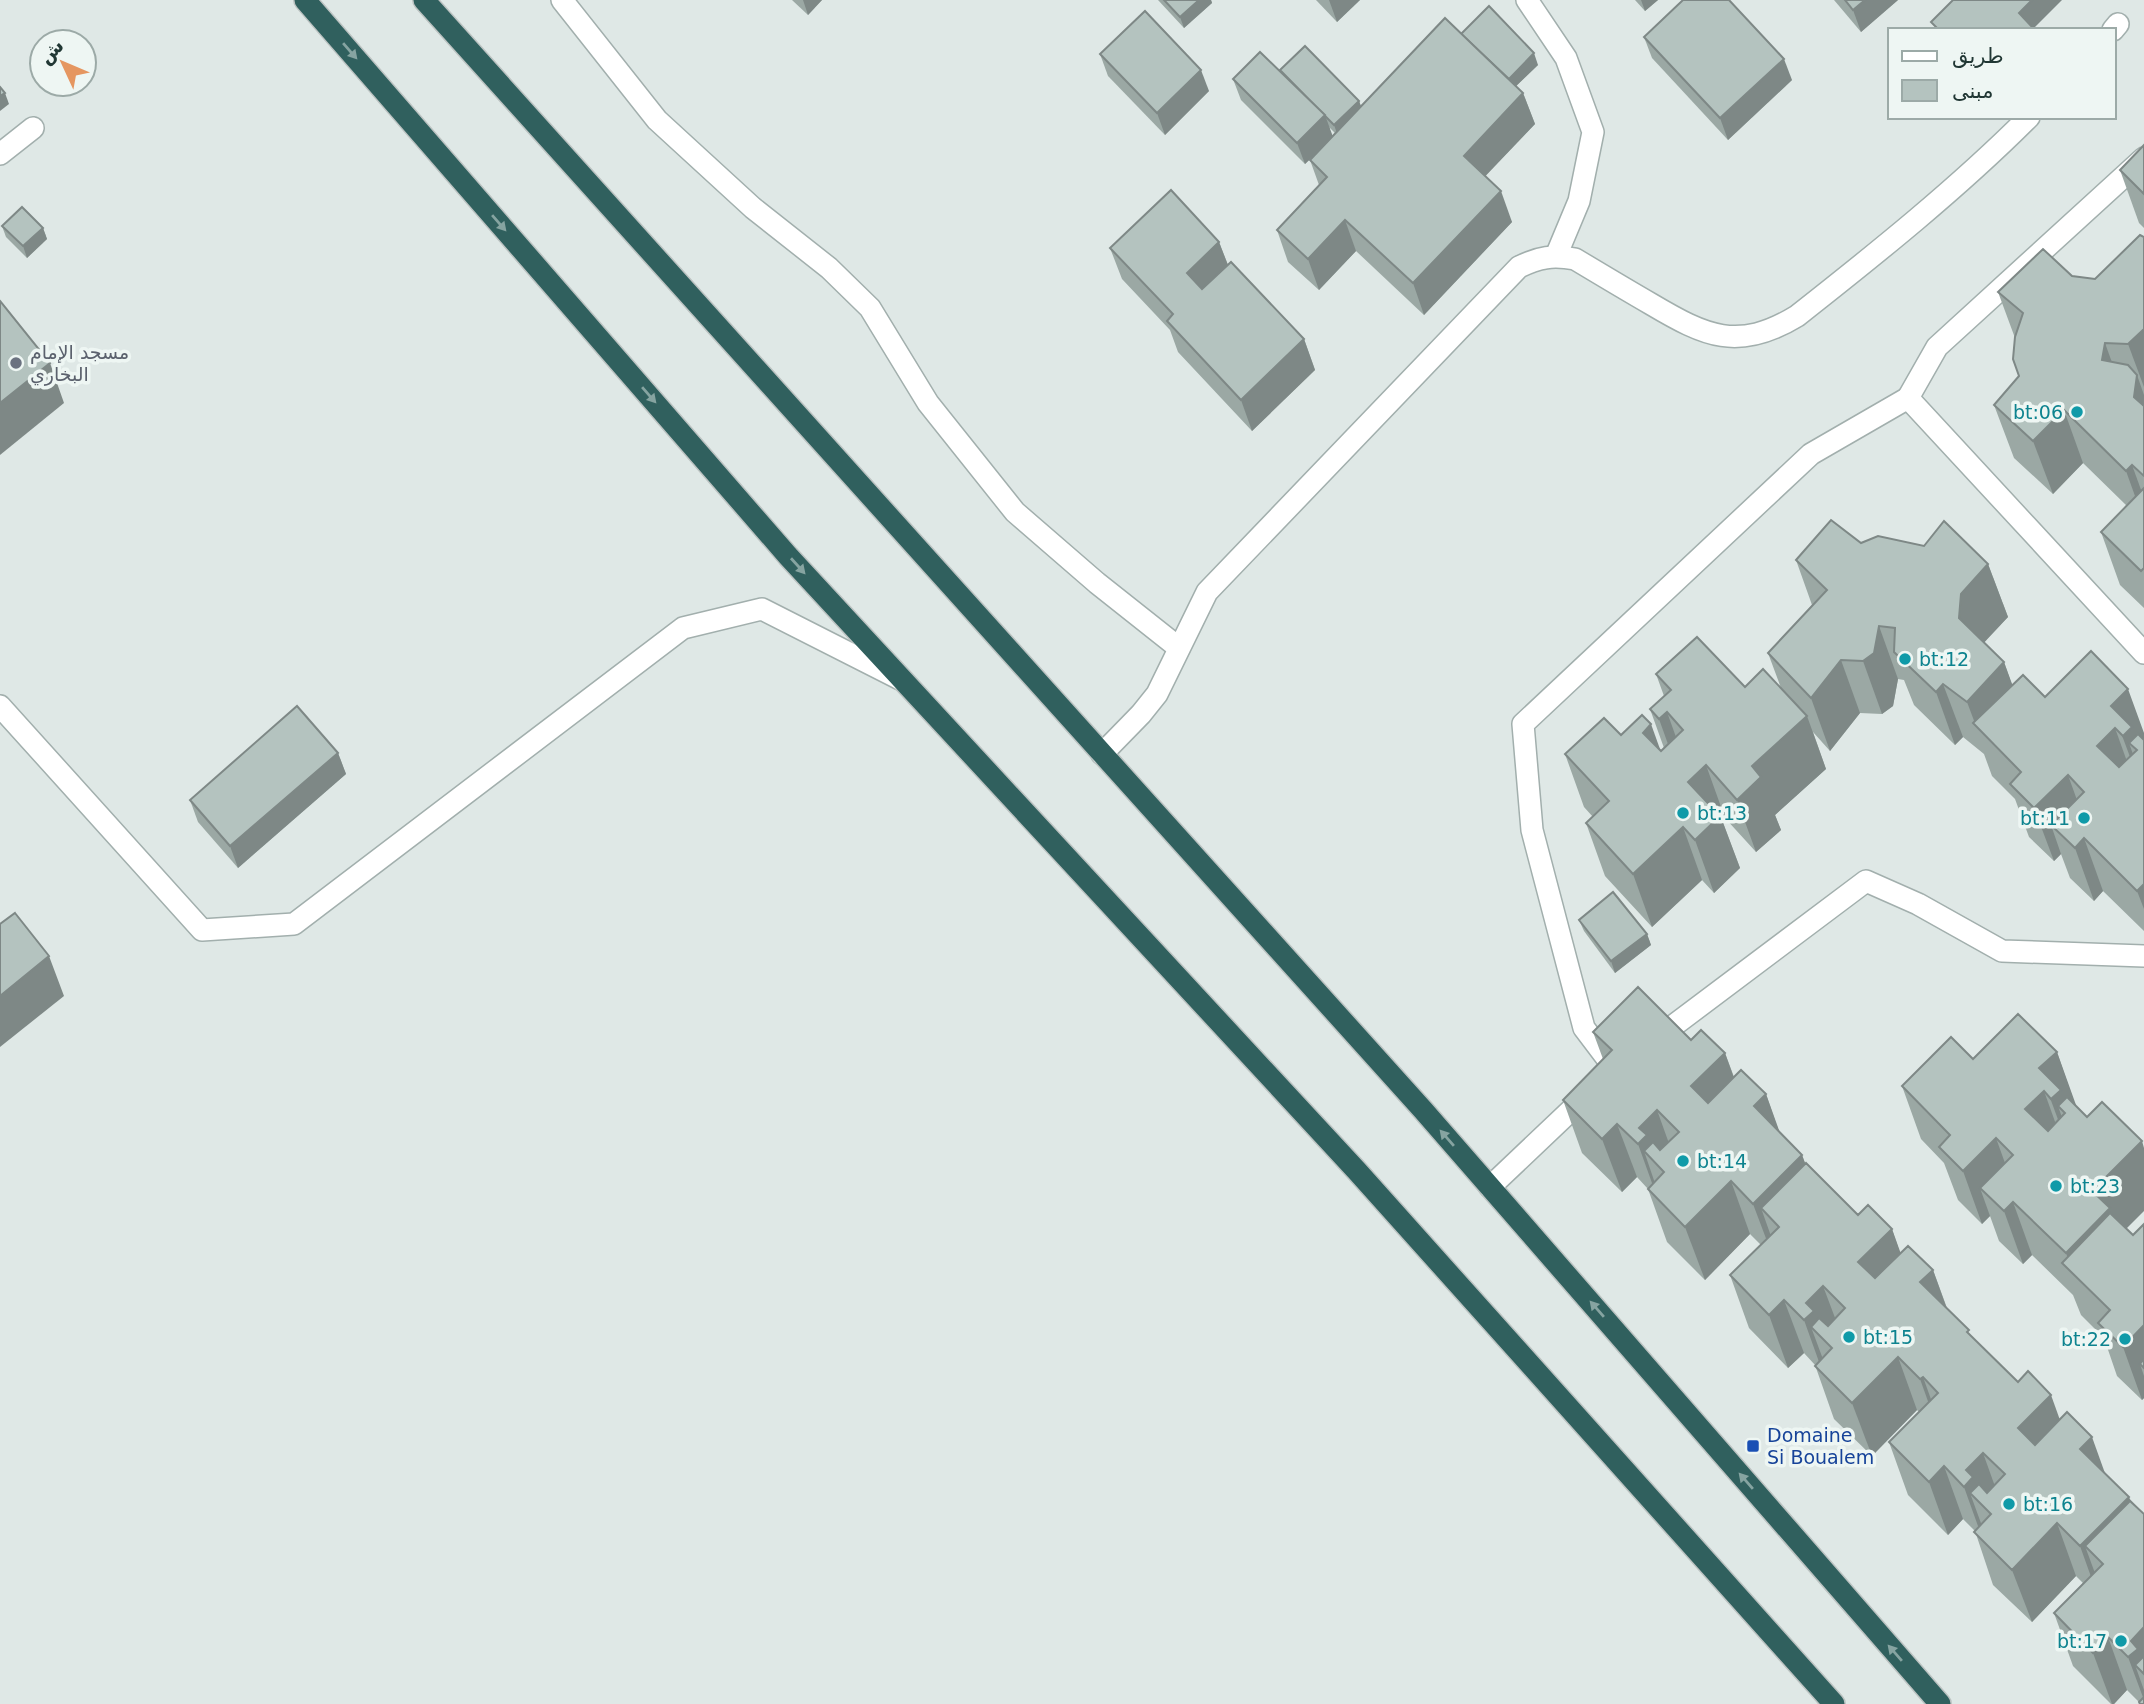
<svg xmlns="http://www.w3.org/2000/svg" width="2144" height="1704" font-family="'DejaVu Sans',Vazirmatn,sans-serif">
  <rect width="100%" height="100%" fill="#dfe8e6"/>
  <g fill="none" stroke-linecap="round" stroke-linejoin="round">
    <!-- minor casing -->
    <g stroke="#a2afad" stroke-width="24">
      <g id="minor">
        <polyline points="562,0 657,120 753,208 829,268 870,308 928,403 1015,512 1097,583 1179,648"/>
        <polyline points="1527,0 1566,58 1593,132 1579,201 1556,256"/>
        <polyline points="2113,30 2118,24"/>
        <polyline points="0,154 33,128"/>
        <polyline points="2144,158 1937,347 1908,398 2144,653"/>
        <polyline points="0,706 202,930 294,924 683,628 762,609 900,679"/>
        <path d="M1102,754L1141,714L1157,694L1207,592L1519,267C1539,257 1553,255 1575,259C1600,274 1625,289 1651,304C1705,336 1738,352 1797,316C1877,253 1957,189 2029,117"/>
        <polyline points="1653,1041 1866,881 1918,904 2002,951 2144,956"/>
        <polyline points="1615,1069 1584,1028 1532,830 1523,724 1811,454 1908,398"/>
        <polyline points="1490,1187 1587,1095"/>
      </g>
    </g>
    <!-- highway casing -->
    <g stroke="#bcc3c2" stroke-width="24">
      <g id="highway">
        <polyline points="305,0 788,556 1357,1171 1834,1704"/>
        <polyline points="424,0 1423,1110 1940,1704"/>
      </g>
    </g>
    <!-- minor -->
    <use href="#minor" stroke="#fff" stroke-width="21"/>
    <!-- highway -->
    <use href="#highway" stroke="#30605e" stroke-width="21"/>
  </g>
  <!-- wall -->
  <g fill="#9ba8a4" fill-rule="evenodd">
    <polygon points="792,0 822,0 808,15"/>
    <polygon points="1158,0 1211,0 1212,3 1184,28"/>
    <polygon points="1316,0 1360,0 1337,22"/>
    <polygon points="1635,0 1658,0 1645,11"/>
    <polygon points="1834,0 1898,0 1861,32"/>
    <path d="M1461,34L1538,65L1516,86L1523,93L1535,124L1485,176L1512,222L1424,315L1356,251L1319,290L1288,262L1277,230L1319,185L1310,160L1319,150L1305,164L1241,100L1233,79L1281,72L1359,101L1361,106ZM1329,127L1335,133L1332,136Z"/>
    <polygon points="1644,37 1792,80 1728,140 1652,58"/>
    <polygon points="1100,54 1209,91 1165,135 1108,76"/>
    <polygon points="2144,145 2144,228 2139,223 2120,170"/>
    <polygon points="2,226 43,228 47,239 27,258 6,237"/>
    <polygon points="2144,237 2144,608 2120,585 2101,532 2127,506 2083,463 2053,494 2014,458 1994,405 2019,376 2015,338 1998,292 2072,276 2095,279"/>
    <polygon points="1219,242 1228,265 1304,339 1315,370 1252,431 1178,352 1170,330 1122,279 1110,248"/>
    <polygon points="1861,543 1988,564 2008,617 1984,642 2004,662 2012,685 2144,733 2144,931 2103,891 2094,901 2070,878 2061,854 2054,861 2029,837 2015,799 1992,776 1984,754 1963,737 1955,745 1914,705 1904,680 1898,679 1893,706 1882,714 1860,713 1830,751 1813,732 1826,769 1775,815 1781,830 1756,852 1725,818 1722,820 1740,868 1714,893 1702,880 1652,927 1605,876 1586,823 1593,817 1584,807 1565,754 1621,735 1661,751 1664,748 1650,709 1664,696 1656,674 1745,687 1781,688 1768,653 1812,605 1796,560"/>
    <polygon points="338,753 346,774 238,868 198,822 190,800"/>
    <polygon points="1579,920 1647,934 1651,945 1615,973 1584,931"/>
    <polygon points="1593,1032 1691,1040 1725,1053 1734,1077 1766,1094 1779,1132 1802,1155 1805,1163 1858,1215 1892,1229 1900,1253 1933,1270 1947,1308 1971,1336 2018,1382 2060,1419 2106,1474 2144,1514 2144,1704 2139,1704 2139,1702 2127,1690 2114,1704 2111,1704 2073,1666 2054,1613 2083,1583 2076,1576 2032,1622 1993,1585 1975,1531 1963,1519 1948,1535 1908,1495 1889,1442 1919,1412 1917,1410 1872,1456 1834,1419 1815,1365 1804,1353 1788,1368 1749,1328 1730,1275 1761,1245 1750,1234 1705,1280 1667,1242 1648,1189 1637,1177 1622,1192 1582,1153 1563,1100 1603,1059"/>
    <polygon points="2057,1052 2075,1105 2126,1229 2133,1235 2144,1224 2144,1398 2142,1400 2117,1376 2104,1338 2081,1315 2073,1295 2032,1255 2023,1264 1999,1241 1990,1216 1982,1224 1958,1200 1944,1163 1921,1139 1902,1086 1973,1059"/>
  </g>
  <!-- shaded-wall -->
  <g fill="#7e8886">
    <polygon points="803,0 822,0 808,15"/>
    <polygon points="1199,0 1211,0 1212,3 1184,28 1180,17"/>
    <polygon points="1329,0 1360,0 1337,22"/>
    <polygon points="1641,0 1658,0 1645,11"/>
    <polygon points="1865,0 1898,0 1861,32 1853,10"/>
    <polygon points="2032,0 2062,0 2032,30 2019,13"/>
    <polygon points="1534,53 1538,65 1511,91 1507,80"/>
    <polygon points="1784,59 1792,80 1728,140 1720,118"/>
    <polygon points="1201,70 1209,91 1165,135 1157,113"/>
    <polygon points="5,93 9,104 0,111 0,96"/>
    <polygon points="1523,93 1535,124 1475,187 1464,156"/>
    <polygon points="1359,101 1363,112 1338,136 1334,125"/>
    <polygon points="1325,115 1333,137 1305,164 1297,143"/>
    <polygon points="1501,191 1512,222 1424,315 1413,283"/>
    <polygon points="1345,220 1356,251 1319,290 1308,259"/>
    <polygon points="43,228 47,239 27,258 23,246"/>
    <polygon points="1219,242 1231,273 1199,304 1187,273"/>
    <polygon points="2144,329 2144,387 2128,344"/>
    <polygon points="1304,339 1315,370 1252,431 1241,400"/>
    <polygon points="2105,343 2124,396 2102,360"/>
    <polygon points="50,363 64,403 0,455 0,403"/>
    <polygon points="2137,375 2144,395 2144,425 2134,397"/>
    <polygon points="2064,410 2083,463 2053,494 2033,441"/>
    <polygon points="2132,465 2144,498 2144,521 2126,471"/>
    <polygon points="1988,564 2008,617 1980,647 1959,618 1961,594"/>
    <polygon points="1879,626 1898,679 1893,706 1882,714 1863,661"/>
    <polygon points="1841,660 1860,713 1830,751 1811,698"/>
    <polygon points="2004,662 2023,714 1976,726 1967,702"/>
    <polygon points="1943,684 1963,737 1955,745 1936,692"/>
    <polygon points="2128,689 2144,733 2144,745 2137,750 2129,743 2144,785 2142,789 2111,706"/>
    <polygon points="1667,712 1686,765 1678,772 1659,719"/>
    <polygon points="1807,716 1826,769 1775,815 1781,830 1756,852 1737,800 1752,766"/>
    <polygon points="1651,724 1670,777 1643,733"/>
    <polygon points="2115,728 2134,781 2116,799 2097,746"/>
    <polygon points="338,753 346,774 238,868 230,846"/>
    <polygon points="1706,765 1725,818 1722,820 1740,868 1714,893 1695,840 1688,782"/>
    <polygon points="2068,775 2087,828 2051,825 2061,854 2054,861 2034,808"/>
    <polygon points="1683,827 1702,880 1652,927 1633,874"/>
    <polygon points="2084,838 2103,891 2094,901 2075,848"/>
    <polygon points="2144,884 2144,909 2137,891"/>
    <polygon points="1647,934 1651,945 1615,973 1611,961"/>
    <polygon points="49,956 64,996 0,1047 0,996"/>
    <polygon points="2057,1052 2076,1105 2069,1112 2065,1113 2058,1106 2073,1149 2070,1152 2039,1068"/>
    <polygon points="1725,1053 1744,1106 1711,1139 1691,1086"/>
    <polygon points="2044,1091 2063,1144 2044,1162 2025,1109"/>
    <polygon points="1766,1094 1785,1147 1754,1106"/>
    <polygon points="1657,1110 1676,1163 1664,1172 1644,1151 1659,1195 1657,1197 1638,1144 1639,1128"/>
    <polygon points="1617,1124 1637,1177 1622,1192 1602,1139"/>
    <polygon points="1996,1138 2015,1191 1980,1188 1990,1216 1982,1224 1963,1171"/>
    <polygon points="2142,1141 2144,1148 2144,1211 2120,1235 2073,1274 2066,1253 2092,1191"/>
    <polygon points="1802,1155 1822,1208 1779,1227 1761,1208 1777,1253 1773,1257 1753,1204"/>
    <polygon points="1731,1181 1750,1234 1705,1280 1685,1227"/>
    <polygon points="2013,1202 2032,1255 2023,1264 2004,1211"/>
    <polygon points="1892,1229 1911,1282 1878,1315 1858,1262"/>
    <polygon points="1933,1270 1952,1323 1920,1282"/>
    <polygon points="1823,1286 1843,1339 1832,1348 1811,1327 1827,1370 1823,1373 1804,1320 1806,1303"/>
    <polygon points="1784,1300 1804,1353 1788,1368 1769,1315"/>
    <polygon points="2144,1325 2144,1368 2140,1364 2144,1376 2144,1398 2142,1400 2123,1347"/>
    <polygon points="1898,1357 1917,1410 1872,1456 1852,1403"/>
    <polygon points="1923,1377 1942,1430 1939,1432 1920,1379"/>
    <polygon points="2051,1395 2070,1448 2037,1481 2018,1428"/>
    <polygon points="2092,1437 2111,1490 2080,1449"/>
    <polygon points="1983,1453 2002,1506 1991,1514 1970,1493 1986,1537 1983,1540 1964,1487 1966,1470"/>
    <polygon points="1944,1466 1963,1519 1948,1535 1929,1482"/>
    <polygon points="2129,1497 2144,1539 2103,1564 2085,1546 2103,1595 2099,1599 2080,1546"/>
    <polygon points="2057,1523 2076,1576 2032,1622 2012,1570"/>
    <polygon points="2144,1627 2144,1674 2135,1665 2144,1690 2144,1700 2128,1657 2131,1641"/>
    <polygon points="2108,1637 2127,1690 2114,1704 2112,1704 2093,1653"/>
  </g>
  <!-- building -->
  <g fill="#b4c3bf" stroke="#7e8886" stroke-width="2">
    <polygon points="1164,0 1199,0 1180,17"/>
    <polygon points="1683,0 1729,0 1784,59 1720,118 1644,37"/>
    <polygon points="1845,0 1865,0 1853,10"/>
    <polygon points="1953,0 2032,0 2019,13 2034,29 2033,30 1939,30 1931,22"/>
    <polygon points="1489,6 1534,53 1509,79 1461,34"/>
    <polygon points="1145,11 1201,70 1157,113 1100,54"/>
    <polygon points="1445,18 1523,93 1464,156 1501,191 1413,283 1345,220 1308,259 1277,230 1327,177 1310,160"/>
    <polygon points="1305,46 1359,101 1334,125 1280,70"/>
    <polygon points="1260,52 1325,115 1297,143 1233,79"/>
    <polygon points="0,87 5,93 0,96"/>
    <polygon points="2144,145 2144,194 2120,170"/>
    <polygon points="1171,190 1219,242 1187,273 1202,289 1231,262 1304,339 1241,400 1167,321 1173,314 1110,248"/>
    <polygon points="22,207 43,228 23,246 2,226"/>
    <polygon points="2140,235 2144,237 2144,329 2128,344 2105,343 2102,360 2128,365 2137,375 2134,397 2144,406 2144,476 2132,465 2126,471 2064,410 2033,441 1994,405 2019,376 2013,359 2015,337 2023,313 1998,292 2043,249 2072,276 2095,279"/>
    <polygon points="0,301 50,363 0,403"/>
    <polygon points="2144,488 2144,568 2141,571 2101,532"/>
    <polygon points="1831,520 1861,543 1878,536 1924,546 1944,521 1988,564 1961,594 1959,618 2004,662 1967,702 1943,684 1936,692 1894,652 1895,628 1879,626 1874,653 1863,661 1841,660 1811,698 1768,653 1827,590 1796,560"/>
    <polygon points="1697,637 1745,687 1763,669 1807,716 1752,766 1761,777 1737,800 1706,765 1688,782 1720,816 1695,840 1683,827 1633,874 1586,823 1609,801 1565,754 1604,718 1621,735 1642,715 1651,724 1643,733 1661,751 1683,730 1667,712 1659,719 1650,709 1671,690 1656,674"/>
    <polygon points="2091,651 2128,689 2111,706 2132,727 2123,736 2115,728 2097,746 2119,767 2137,750 2129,743 2138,734 2144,740 2144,884 2137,891 2084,838 2075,848 2051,825 2084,792 2068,775 2034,808 2010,784 2021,772 1973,723 2023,675 2045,697"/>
    <polygon points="297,706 338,753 230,846 190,800"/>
    <polygon points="1613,892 1647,934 1611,961 1579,920"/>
    <polygon points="15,913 49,956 0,996 0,924"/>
    <polygon points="1638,987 1691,1040 1701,1030 1725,1053 1691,1086 1708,1103 1741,1070 1766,1094 1754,1106 1802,1155 1753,1204 1731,1181 1685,1227 1648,1189 1664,1172 1644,1151 1653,1142 1660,1150 1679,1132 1657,1110 1639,1128 1647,1135 1638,1144 1617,1124 1602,1139 1563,1100 1612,1050 1593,1032"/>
    <polygon points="2018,1014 2057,1052 2039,1068 2061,1090 2051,1099 2044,1091 2025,1109 2048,1131 2065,1113 2058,1106 2067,1097 2087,1117 2102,1102 2142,1141 2092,1191 2110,1208 2066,1253 2013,1202 2004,1211 1980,1188 2013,1155 1996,1138 1963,1171 1939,1147 1950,1135 1902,1086 1951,1037 1973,1059"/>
    <polygon points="1806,1163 1858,1215 1868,1205 1892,1229 1858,1262 1875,1278 1908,1246 1933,1270 1920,1282 1969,1330 1967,1332 2018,1382 2028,1371 2051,1395 2018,1428 2035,1445 2067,1412 2092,1437 2080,1449 2129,1497 2080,1546 2057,1523 2012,1570 1974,1532 1991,1514 1970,1493 1979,1484 1987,1493 2005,1474 1983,1453 1966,1470 1973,1477 1964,1487 1944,1466 1929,1482 1889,1442 1938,1393 1923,1377 1920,1379 1898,1357 1852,1403 1815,1366 1832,1348 1811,1327 1819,1318 1828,1326 1845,1308 1823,1286 1806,1303 1814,1311 1804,1320 1784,1300 1769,1315 1730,1275 1779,1227 1761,1208"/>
    <polygon points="2110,1213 2133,1235 2144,1224 2144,1325 2123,1347 2098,1323 2110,1310 2062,1263"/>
    <polygon points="2144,1359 2144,1368 2140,1364"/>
    <polygon points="2130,1501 2144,1514 2144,1627 2131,1641 2138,1649 2128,1657 2108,1637 2093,1653 2054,1613 2103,1564 2085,1546"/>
    <polygon points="2144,1656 2144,1674 2135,1665"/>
    <polygon points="2144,1697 2144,1704 2140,1704 2139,1702"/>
  </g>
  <!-- one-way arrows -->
  <defs><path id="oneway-solid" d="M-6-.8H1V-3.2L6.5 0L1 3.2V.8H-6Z" transform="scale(1.75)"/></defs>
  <g fill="#86a4a1">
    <use href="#oneway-solid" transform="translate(350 51) rotate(49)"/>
    <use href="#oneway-solid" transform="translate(499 223) rotate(49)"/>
    <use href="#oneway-solid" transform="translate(649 395) rotate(49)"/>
    <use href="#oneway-solid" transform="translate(798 566) rotate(48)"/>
    <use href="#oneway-solid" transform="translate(1447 1138) rotate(-131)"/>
    <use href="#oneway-solid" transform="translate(1597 1309) rotate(-131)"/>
    <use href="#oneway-solid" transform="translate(1746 1481) rotate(-131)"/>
    <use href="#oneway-solid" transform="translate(1895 1653) rotate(-131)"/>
  </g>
  <!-- markers -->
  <circle fill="#6b7280" stroke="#eef6f3" stroke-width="2.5" cx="16" cy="363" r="7"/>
  <g fill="#0f9aa8" stroke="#eef6f3" stroke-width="2.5">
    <circle cx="2077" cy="412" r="7"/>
    <circle cx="1905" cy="659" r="7"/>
    <circle cx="1683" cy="813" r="7"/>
    <circle cx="2084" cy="818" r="7"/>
    <circle cx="1683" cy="1161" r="7"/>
    <circle cx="2056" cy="1186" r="7"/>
    <circle cx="1849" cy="1337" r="7"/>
    <circle cx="2125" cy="1339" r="7"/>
    <circle cx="2009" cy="1504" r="7"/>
    <circle cx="2121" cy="1641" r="7"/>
  </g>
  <rect fill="#1a4fb4" stroke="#eef6f3" stroke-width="2.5" x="1746" y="1439" width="14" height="14" rx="3.5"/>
  <g text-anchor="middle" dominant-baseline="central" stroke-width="7" stroke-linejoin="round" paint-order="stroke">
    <!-- worship labels -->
    <g font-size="19" fill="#5b616d" stroke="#eef6f3" text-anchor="start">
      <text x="30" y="352">مسجد الإمام<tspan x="30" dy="22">البخاري</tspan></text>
    </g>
    <!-- culture labels -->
    <g font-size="19" fill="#0d838f" stroke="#eef6f3" text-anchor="start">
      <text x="2063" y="412" text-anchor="end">bt:06</text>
      <text x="1919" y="659">bt:12</text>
      <text x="1697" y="813">bt:13</text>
      <text x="2070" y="818" text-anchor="end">bt:11</text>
      <text x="1697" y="1161">bt:14</text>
      <text x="2070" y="1186">bt:23</text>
      <text x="1863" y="1337">bt:15</text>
      <text x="2111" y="1339" text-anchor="end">bt:22</text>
      <text x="2023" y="1504">bt:16</text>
      <text x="2107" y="1641" text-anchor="end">bt:17</text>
    </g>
    <!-- transit labels -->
    <g font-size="19" fill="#164399" stroke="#eef6f3" text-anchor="start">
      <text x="1767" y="1435">Domaine<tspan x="1767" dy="22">Si Boualem</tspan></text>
    </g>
  </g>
  <!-- legend -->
  <rect x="1888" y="28" width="228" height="91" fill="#eef6f3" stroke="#9caaa7" stroke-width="2"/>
  <rect x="1902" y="51" width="35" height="10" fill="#ffffff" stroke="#9caaa7" stroke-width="2"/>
  <text x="1952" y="63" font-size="21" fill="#213734">طريق</text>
  <rect x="1902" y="80" width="35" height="21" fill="#b4c3bf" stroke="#9caaa7" stroke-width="2"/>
  <text x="1952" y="98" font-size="21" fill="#213734">مبنى</text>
  <!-- north arrow -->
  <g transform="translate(63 63) rotate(314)"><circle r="33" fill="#eef6f3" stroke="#9caaa7" stroke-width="2"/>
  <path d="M0-5L12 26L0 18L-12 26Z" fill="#e59660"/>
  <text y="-10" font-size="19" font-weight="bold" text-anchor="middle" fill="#213734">ش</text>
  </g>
</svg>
